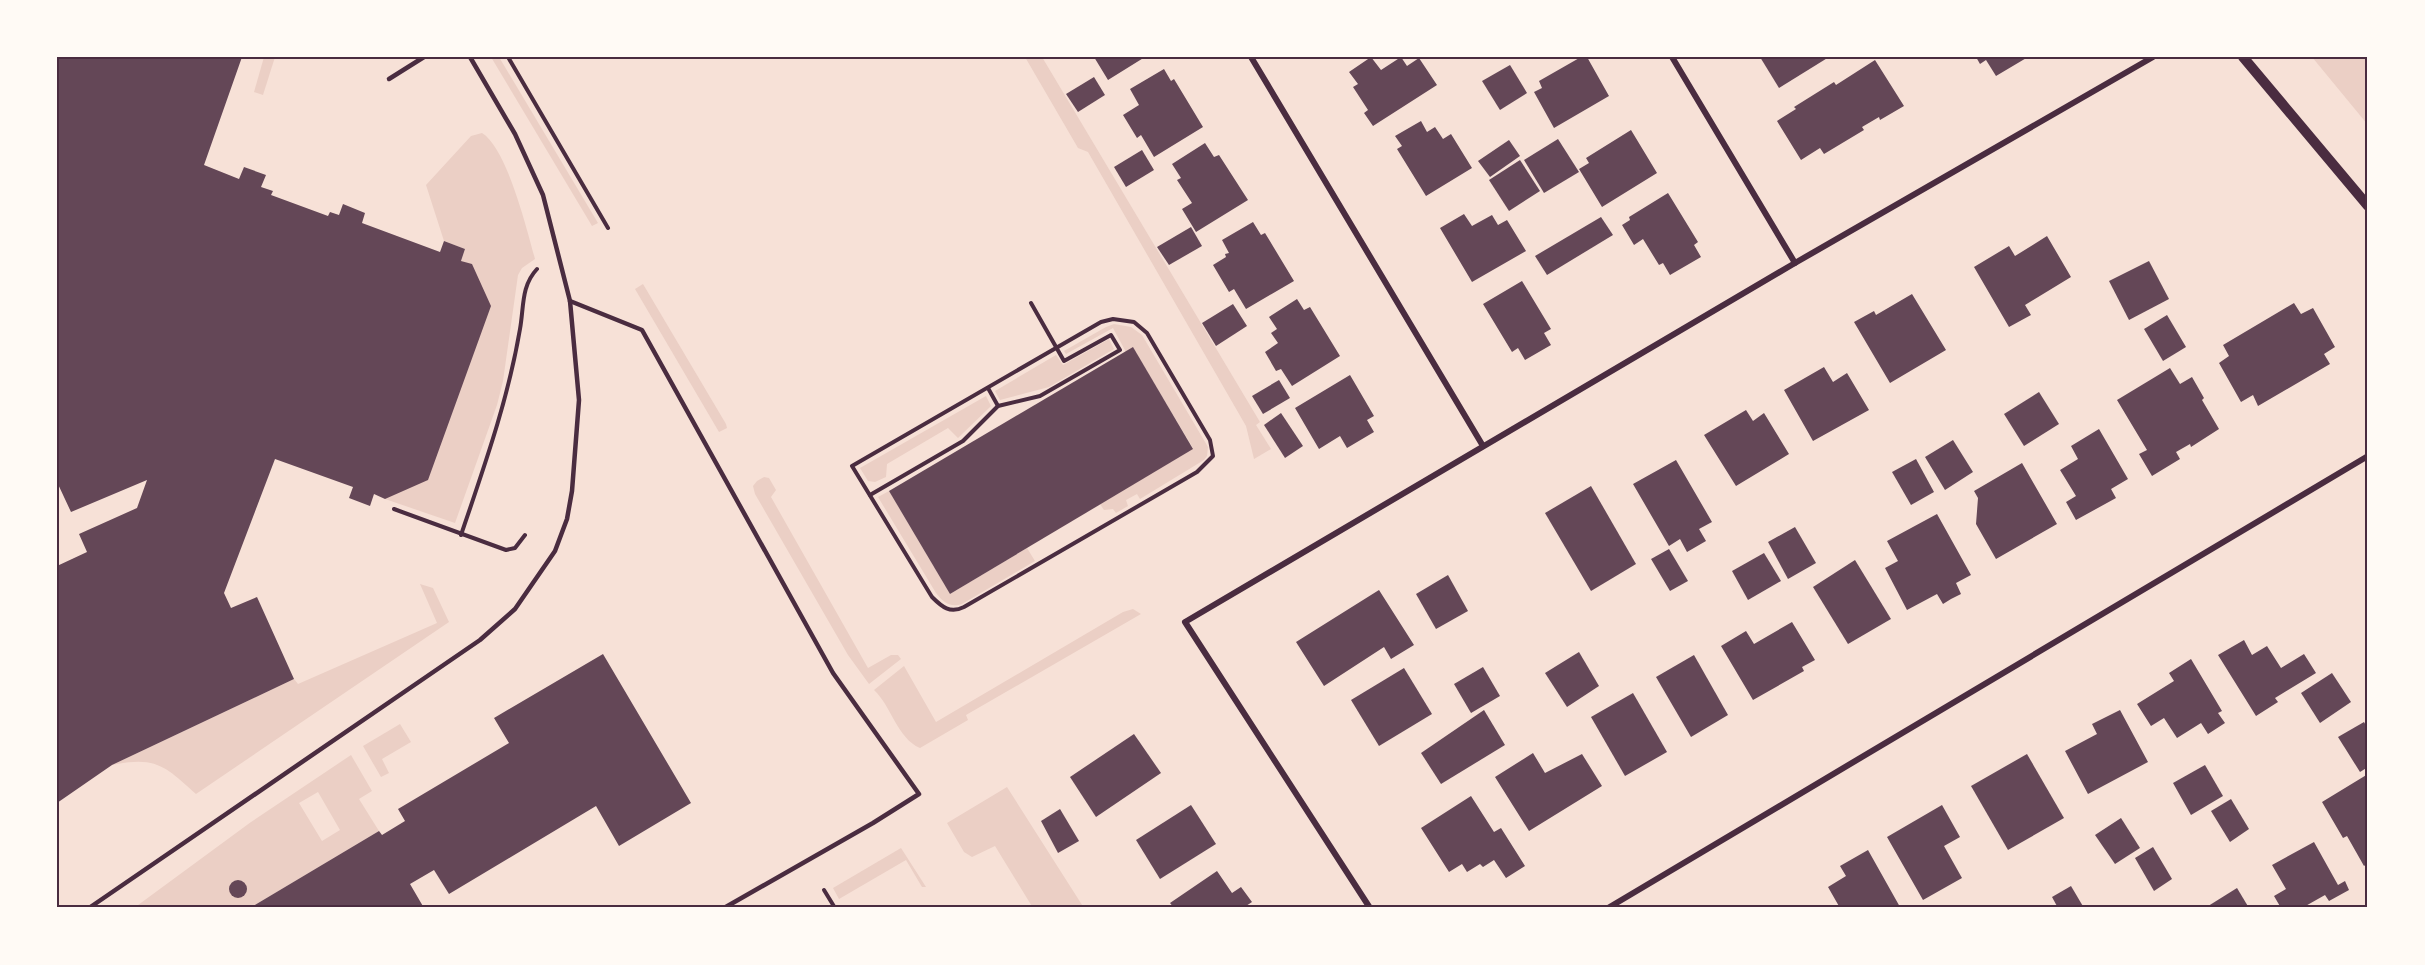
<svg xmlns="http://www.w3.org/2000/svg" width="2425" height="965" font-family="Raleway,sans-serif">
  <rect width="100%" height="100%" fill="#f7e1d7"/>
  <!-- green -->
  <g fill="#ebcfc5" fill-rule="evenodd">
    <polygon points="264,57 275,57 263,95 254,92"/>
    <polygon points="491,57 499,57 598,223 592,226"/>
    <polygon points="1025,57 1042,57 1260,422 1256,425 1271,449 1254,459 1246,426 1088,152 1078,148"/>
    <polygon points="2312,57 2368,57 2368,125"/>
    <path d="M482,133C507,148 527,230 535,259L522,268L518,275L503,381L497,405L455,523L385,499L472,265L461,261L465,249L444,241L426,185L471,136Z"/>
    <polygon points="643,284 726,424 727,428 719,432 635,289"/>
    <polygon points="1114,324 1131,327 1142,335 1208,447 1207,456 1204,460 1140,499 1137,494 1126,500 1128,506 1116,513 1113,509 1104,510 1100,504 1193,448 1133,348 1126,352 1113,328 1066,354 1064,351 1106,327"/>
    <polygon points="1109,339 1114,349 1049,387 1000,400 995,391 1056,355 1063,365"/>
    <polygon points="986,396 991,406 958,438 948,428 887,464 886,477 875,482 868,481 860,468"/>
    <polygon points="764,477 769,478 776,490 771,497 868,668 891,655 898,655 901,659 869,684 848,655 755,494 753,486 757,481"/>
    <path d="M889,491L950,594L1027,548L1035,561L962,604C950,608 943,602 936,593L878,497Z"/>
    <path d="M420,584L433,588L449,622L196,794C165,766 156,756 112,765L294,679L298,684L437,623Z"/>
    <path d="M1133,609L1141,614L966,715L968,720L920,748C897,738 892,707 874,690L904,666L936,722L1123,612Z"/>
    <polygon points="400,724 411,742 382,759 389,773 381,777 363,746"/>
    <path d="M351,755L372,791L359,799L379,831L250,908H134L251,822ZM318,792L340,830L322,841L299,803Z"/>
    <polygon points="1007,787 1084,908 1033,908 995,846 972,857 964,852 947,823"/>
    <polygon points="901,848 926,887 922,887 906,860 839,899 833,888"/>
  </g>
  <!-- building -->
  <g fill="#644757">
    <polygon points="57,57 242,57 204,165 239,179 244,167 266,175 261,187 273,191 271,195 328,216 330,212 339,215 343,204 365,213 362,223 440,252 444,241 465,249 461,261 472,264 491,306 428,480 385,499 374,494 370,506 349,498 353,487 275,459 224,593 231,608 257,597 294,679 112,765 57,803 57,566 87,552 79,534 137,508 147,480 71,512 57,482"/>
    <polygon points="1088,57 1145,57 1108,80 1094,57 1090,59"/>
    <polygon points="1371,57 1381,70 1401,57 1407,66 1419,58 1437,85 1373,126 1364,113 1368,110 1353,87 1358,84 1349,72"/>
    <polygon points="1581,57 1587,57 1609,96 1554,128 1534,92 1542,88 1539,81"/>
    <polygon points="1760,57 1829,57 1779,88"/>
    <polygon points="1976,57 2028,57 1996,76 1986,60 1980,64"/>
    <polygon points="1875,60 1904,106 1880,120 1879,117 1862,127 1864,130 1824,154 1820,148 1801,160 1777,121 1796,109 1794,107 1834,82 1836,85"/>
    <polygon points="1510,65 1527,93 1500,110 1482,81"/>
    <polygon points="1164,69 1171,81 1174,79 1203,127 1154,157 1141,135 1137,138 1123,115 1139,105 1130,89"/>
    <polygon points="1094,77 1105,95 1078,112 1066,94"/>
    <polygon points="1421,121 1427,132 1435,127 1443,139 1451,134 1472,168 1426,196 1397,149 1402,146 1395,136"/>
    <polygon points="1631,130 1657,173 1602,207 1579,169 1589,163 1586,158"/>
    <polygon points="1558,139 1579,172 1544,193 1524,160"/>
    <polygon points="1509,140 1520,156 1490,177 1478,161"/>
    <polygon points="1205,143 1214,157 1219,155 1248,200 1196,232 1182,209 1192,203 1177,180 1181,178 1172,164"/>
    <polygon points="1142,150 1154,170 1126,187 1114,167"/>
    <polygon points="1520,160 1540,191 1509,211 1489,180"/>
    <polygon points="1668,193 1698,242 1694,245 1701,257 1670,275 1663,263 1659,265 1643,239 1634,245 1622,225 1630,220 1629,217"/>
    <polygon points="1464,214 1472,226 1492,215 1498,225 1507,220 1526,251 1472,282 1440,228"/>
    <polygon points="1601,217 1613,235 1547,275 1535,256"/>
    <polygon points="1253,222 1261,235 1265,233 1294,281 1246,309 1234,289 1229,292 1213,265 1226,257 1225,254 1229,253 1222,240"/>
    <polygon points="1191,227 1202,246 1169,265 1157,247"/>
    <polygon points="2047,236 2071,277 2025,305 2031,315 2009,327 1974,267 2009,246 2015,256"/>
    <polygon points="2149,261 2169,299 2129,320 2109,281"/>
    <polygon points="1522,281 1551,329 1544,333 1551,345 1525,360 1518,348 1512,352 1483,304"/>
    <polygon points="1912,294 1946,350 1890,383 1854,322 1874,311 1876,315"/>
    <polygon points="1297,299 1304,310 1310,307 1340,356 1292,386 1281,369 1276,371 1265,352 1278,343 1271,333 1277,329 1269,317"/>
    <polygon points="2294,303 2301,314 2313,308 2335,347 2324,354 2330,364 2258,406 2253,395 2241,402 2219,363 2229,356 2223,345"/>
    <polygon points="1233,304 1247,326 1216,346 1202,323"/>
    <polygon points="2167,315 2186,347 2163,361 2144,329"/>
    <polygon points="1133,347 1193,449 950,594 889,491"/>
    <polygon points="1824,367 1833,382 1847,373 1869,410 1813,441 1784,390"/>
    <polygon points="2170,368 2180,384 2192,377 2204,398 2202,400 2219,429 2191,447 2190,444 2176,452 2180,459 2152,476 2139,454 2147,450 2117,400"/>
    <polygon points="1350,375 1374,416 1367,420 1374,432 1347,448 1340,436 1319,449 1295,408"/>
    <polygon points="1279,380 1290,398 1263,414 1252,396"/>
    <polygon points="2039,392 2059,424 2024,446 2004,414"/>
    <polygon points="1746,410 1753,421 1764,413 1789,454 1736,486 1704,435"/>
    <polygon points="1281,413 1303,446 1285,458 1264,425"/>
    <polygon points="2099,429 2128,479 2111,489 2116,498 2076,520 2066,502 2076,496 2060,470 2078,459 2071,446"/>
    <polygon points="1953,440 1973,472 1945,490 1925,457"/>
    <polygon points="1916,459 1934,492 1911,505 1892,472"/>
    <polygon points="1676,460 1712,522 1699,529 1706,541 1687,552 1680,539 1669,546 1633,484"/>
    <polygon points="2022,463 2057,524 1996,559 1976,524 1978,498 1974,491"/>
    <polygon points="1591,486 1636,564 1591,591 1545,513"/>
    <polygon points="1937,514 1971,575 1956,583 1961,594 1951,599 1943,604 1937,594 1907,610 1885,568 1898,561 1887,541"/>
    <polygon points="1795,527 1816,563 1788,579 1768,542"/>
    <polygon points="1669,549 1688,581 1670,591 1651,559"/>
    <polygon points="1764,553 1781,581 1748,600 1732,571"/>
    <polygon points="1855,560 1891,619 1848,644 1813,587"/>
    <polygon points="1448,575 1468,611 1436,629 1416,594"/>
    <polygon points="1379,590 1414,645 1391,659 1384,647 1324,686 1296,642"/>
    <polygon points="1792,622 1815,660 1802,667 1804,671 1753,700 1721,646 1746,631 1754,644"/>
    <polygon points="2244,640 2252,655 2267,646 2281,668 2304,654 2316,673 2275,698 2278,702 2256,716 2218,655"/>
    <polygon points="1579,652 1599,686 1567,707 1545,673"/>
    <polygon points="603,654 691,803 619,846 596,806 449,894 434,870 410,884 424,908 250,908 379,831 382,835 405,821 398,809 509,743 494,718"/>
    <polygon points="1694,655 1728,715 1691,737 1656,677"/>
    <polygon points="2191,659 2222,711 2218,713 2225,723 2208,734 2201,723 2177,738 2164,718 2151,726 2137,704 2174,681 2169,673"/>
    <polygon points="1483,667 1500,696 1471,713 1454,684"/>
    <polygon points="1404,668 1432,714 1379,746 1351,700"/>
    <polygon points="2332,673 2351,702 2320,723 2301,693"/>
    <polygon points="1633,693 1667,752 1625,776 1591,717"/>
    <polygon points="1484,710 1505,745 1441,784 1421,753"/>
    <polygon points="2120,710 2148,762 2088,794 2065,751 2097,734 2092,724"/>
    <polygon points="2364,722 2368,729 2368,767 2360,772 2338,737"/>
    <polygon points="1134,734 1161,773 1096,817 1070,777"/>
    <polygon points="1533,753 1545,773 1582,754 1602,786 1529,831 1495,777"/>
    <polygon points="2027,754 2064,818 2008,850 1971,786"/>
    <polygon points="2205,765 2223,796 2191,815 2173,783"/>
    <polygon points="2368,774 2368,863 2364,866 2347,836 2343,838 2322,802"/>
    <polygon points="1471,796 1494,832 1501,828 1525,866 1506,878 1494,860 1483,867 1480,864 1467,872 1462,864 1449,872 1421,828"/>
    <polygon points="2231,799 2249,829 2230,842 2211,811"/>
    <polygon points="1191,805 1216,844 1160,879 1136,840"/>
    <polygon points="1942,805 1960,837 1944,846 1962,878 1923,900 1887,837"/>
    <polygon points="1060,809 1079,841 1058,853 1041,821"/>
    <polygon points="2121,818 2140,848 2115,864 2095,835"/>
    <polygon points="2314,842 2338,885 2345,881 2349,890 2329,901 2325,895 2302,908 2281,908 2274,896 2286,889 2272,865"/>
    <polygon points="2153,847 2172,879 2154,891 2135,858"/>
    <polygon points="1868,850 1900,907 1898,908 1840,908 1828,887 1846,876 1840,866"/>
    <polygon points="1217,871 1232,893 1241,887 1252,902 1243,908 1174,908 1170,903"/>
    <circle cx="238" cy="889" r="9"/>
    <polygon points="2071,886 2084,908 2058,908 2052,897"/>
    <polygon points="2237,888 2249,908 2205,908"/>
  </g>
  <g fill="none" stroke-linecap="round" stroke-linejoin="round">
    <!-- path -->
    <g stroke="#4a2c40" stroke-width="4">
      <polyline points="508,57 608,228"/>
      <path d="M1113,319L1134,322L1147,333L1210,440L1213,456L1197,472L964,607C950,614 942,607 932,597L852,466L1101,322Z"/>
      <polyline points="988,388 998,406"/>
      <polyline points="870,495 963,441 998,406 1040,396 1120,350 1111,335 1064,361 1031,303"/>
      <polyline points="394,509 506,550 515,548 525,535"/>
      <path d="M461,535C484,467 508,400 520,329C524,307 521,286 537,269"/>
      <polyline points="824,890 835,908"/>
    </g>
    <!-- service -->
    <g stroke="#4a2c40" stroke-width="4.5">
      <polyline points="389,79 424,57"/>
      <polyline points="570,301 642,330 833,673 919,794 873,823 724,908"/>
      <polyline points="89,908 480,640 515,609 555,551 567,519 572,491 579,400 570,301 543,195 515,134 470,57"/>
    </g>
    <!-- minor -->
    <g stroke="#4a2c40" stroke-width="6">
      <polyline points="1251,57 1483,446"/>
      <polyline points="1672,57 1795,263"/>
      <polyline points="1370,908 1185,622 1795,263 2153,57"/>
      <polyline points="1608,908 2368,456"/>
    </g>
    <!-- tertiary -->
    <polyline stroke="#4a2c40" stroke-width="10" points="2243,57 2368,206"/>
  </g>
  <!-- border -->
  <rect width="2425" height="965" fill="none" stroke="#fffaf5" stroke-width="117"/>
  <rect x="58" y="58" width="2308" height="848" fill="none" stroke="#4a2c40" stroke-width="2"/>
</svg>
